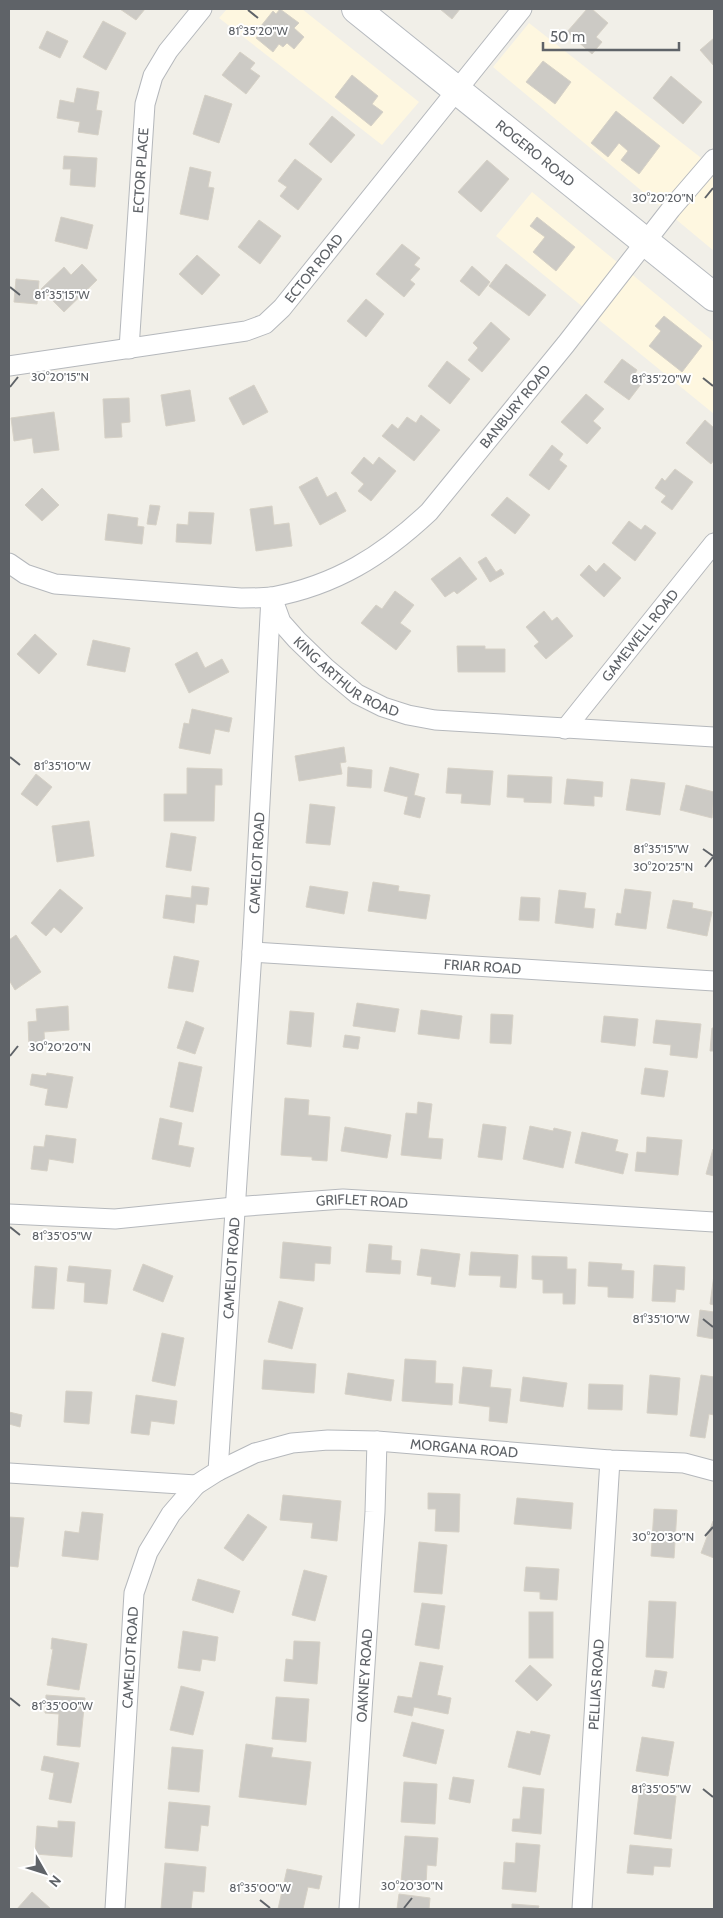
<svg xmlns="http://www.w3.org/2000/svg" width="723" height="1918" font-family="Cabin,sans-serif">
  <rect width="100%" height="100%" fill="#f1efe8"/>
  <!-- commercial -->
  <g fill="#fef7e0">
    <polygon points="227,9 302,9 419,102 382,145 219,18"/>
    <polygon points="529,23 714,168 714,251 493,67"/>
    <polygon points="532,192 714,342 714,414 496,236"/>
  </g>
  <!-- building -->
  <g fill="#cccac5" stroke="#d6d1c6">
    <polygon points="120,9 145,9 136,20"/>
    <polygon points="280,9 299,23 294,28 304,37 294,49 287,43 283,47 279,44 273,52 256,38 264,29 261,26 273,11 276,14"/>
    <polygon points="440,9 460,9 452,19"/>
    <polygon points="587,9 592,9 608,23 596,37 602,42 592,54 567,32"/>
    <polygon points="103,21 126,33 106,70 83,57"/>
    <polygon points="47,31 68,41 60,58 39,48"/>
    <polygon points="714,38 714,66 700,50"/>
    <polygon points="240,52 255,63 250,69 260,76 246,94 222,75"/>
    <polygon points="543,61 571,82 555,104 526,82"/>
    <polygon points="352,75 378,96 372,104 383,112 371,126 335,97"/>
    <polygon points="671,76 702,102 683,124 653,98"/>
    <polygon points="77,88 99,92 96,110 102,111 98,135 78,132 80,122 57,118 60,100 74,103"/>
    <polygon points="205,95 232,104 219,143 193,134"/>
    <polygon points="616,111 660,146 639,174 621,160 628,151 619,143 608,157 591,143"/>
    <polygon points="332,116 355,135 331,163 309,144"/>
    <polygon points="64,156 97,158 95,187 70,185 71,169 63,169"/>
    <polygon points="295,159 322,179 298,210 280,196 287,187 278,181"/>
    <polygon points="487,160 509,179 481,212 458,192"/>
    <polygon points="190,167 211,172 208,187 214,188 208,220 180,214"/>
    <polygon points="61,217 93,225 87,249 55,241"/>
    <polygon points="537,217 575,247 556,271 533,252 545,237 530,226"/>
    <polygon points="259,220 281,236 260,264 238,247"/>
    <polygon points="402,244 420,258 414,265 420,269 410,280 415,284 404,297 376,274"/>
    <polygon points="197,255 220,275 202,295 179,274"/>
    <polygon points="82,264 97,280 64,312 41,289 64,267 71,275"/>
    <polygon points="506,264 546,295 529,316 489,286"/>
    <polygon points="472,266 490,282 479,296 460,281"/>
    <polygon points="16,279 39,281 37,304 14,302"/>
    <polygon points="366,299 384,314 366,337 347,321"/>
    <polygon points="664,316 702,346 682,372 649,346 661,331 655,326"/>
    <polygon points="491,322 510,339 482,372 468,360 478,348 473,343"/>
    <polygon points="622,359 637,370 633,377 642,383 629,400 604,382"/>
    <polygon points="447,361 470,379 450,404 428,386"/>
    <polygon points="254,385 268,412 243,425 229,398"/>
    <polygon points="190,390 195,421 166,426 161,395"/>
    <polygon points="586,394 604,409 593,421 601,428 587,444 561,422"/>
    <polygon points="129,398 130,422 121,423 122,437 105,438 103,399"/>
    <polygon points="54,412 59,450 34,453 32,438 14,441 11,418"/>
    <polygon points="421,415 440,430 414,461 382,436 392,424 398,429 407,417 416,423"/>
    <polygon points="705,420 714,428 714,460 711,464 686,443"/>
    <polygon points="552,445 563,454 559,460 567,466 549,490 529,475"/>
    <polygon points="364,457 373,465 379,457 396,471 371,501 358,491 364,484 351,473"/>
    <polygon points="675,469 693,482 672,510 661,502 666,496 655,488 662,478 665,481"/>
    <polygon points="317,477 327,497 336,492 346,511 320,525 299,487"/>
    <polygon points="42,488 59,505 42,521 25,505"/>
    <polygon points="507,497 530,515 515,534 491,515"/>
    <polygon points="150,505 160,506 156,525 147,524"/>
    <polygon points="272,506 274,525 289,523 292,546 256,551 250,509"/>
    <polygon points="189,512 214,513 211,544 176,542 177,524 188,525"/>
    <polygon points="108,514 138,518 137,526 144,527 142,544 105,540"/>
    <polygon points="629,521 641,530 645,525 656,533 635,561 612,543"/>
    <polygon points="460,557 477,579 457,594 454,591 445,597 431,579"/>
    <polygon points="486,557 496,572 501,569 504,574 490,582 478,562"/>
    <polygon points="604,563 621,578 604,597 580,575 589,565 596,572"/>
    <polygon points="395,591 414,605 400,623 411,631 396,650 361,623 376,605 382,609"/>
    <polygon points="544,611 552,621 557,617 573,636 546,659 534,646 539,642 526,627"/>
    <polygon points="35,634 57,654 39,674 17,654"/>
    <polygon points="93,640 130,648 125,672 87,665"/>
    <polygon points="457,646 485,646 485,649 505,649 505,672 458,672"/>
    <polygon points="197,652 205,668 222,659 229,672 189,693 175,664"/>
    <polygon points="192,709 232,718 229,732 215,729 210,754 179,748 184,723 189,724"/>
    <polygon points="344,747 346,762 340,763 342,774 299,781 295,756"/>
    <polygon points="348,767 372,770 371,788 347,786"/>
    <polygon points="390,767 419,774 414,795 425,798 420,818 404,814 408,797 384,791"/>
    <polygon points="187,768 222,769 222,785 215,785 214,821 164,821 164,794 187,794"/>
    <polygon points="448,768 493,771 490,805 461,803 462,794 446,793"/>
    <polygon points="36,774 52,787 37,806 21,794"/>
    <polygon points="508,775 552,777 551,803 524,802 524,798 507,797"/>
    <polygon points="567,779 603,782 602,797 594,796 594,806 564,804"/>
    <polygon points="631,779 665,783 660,815 626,810"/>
    <polygon points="686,785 714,792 712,818 680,810"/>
    <polygon points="310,804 335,807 330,845 306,843"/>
    <polygon points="89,821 94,856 57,862 52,826"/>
    <polygon points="171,833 196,837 191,871 166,867"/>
    <polygon points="373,882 399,886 398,891 430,895 426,919 368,911"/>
    <polygon points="192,886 209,888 207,905 196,904 194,923 163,918 166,895 191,898"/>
    <polygon points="310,886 348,892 344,914 306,907"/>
    <polygon points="60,889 83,908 61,933 54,927 46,936 31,923"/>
    <polygon points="625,889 651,892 646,929 615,925 617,913 621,914"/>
    <polygon points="559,890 586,893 584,908 595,909 593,928 555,923"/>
    <polygon points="521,897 540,898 539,921 519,920"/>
    <polygon points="673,900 693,903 692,908 712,912 707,936 667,928"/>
    <polygon points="16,935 41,972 15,990 9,980 9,940"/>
    <polygon points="174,956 199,961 193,992 168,988"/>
    <polygon points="357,1003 399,1009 395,1032 353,1026"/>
    <polygon points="68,1006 69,1030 44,1032 45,1046 29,1047 28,1022 37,1021 36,1009"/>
    <polygon points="421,1010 462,1016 459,1039 418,1034"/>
    <polygon points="290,1011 314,1013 311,1047 287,1044"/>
    <polygon points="491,1014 513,1015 511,1044 490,1043"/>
    <polygon points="604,1016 638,1019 635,1046 601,1042"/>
    <polygon points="656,1020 701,1024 697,1058 670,1055 671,1045 653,1043"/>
    <polygon points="186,1021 204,1028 195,1054 177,1048"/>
    <polygon points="712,1028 714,1028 714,1051 710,1051"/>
    <polygon points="345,1035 360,1037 358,1049 343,1047"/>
    <polygon points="179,1062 202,1067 193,1112 170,1107"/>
    <polygon points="645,1068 668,1071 664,1097 641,1094"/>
    <polygon points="47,1073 73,1077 67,1108 45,1105 48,1089 30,1085 32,1074 46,1076"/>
    <polygon points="285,1098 309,1100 308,1115 330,1117 327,1161 312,1160 312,1157 281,1155"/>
    <polygon points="418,1102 432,1104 428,1138 443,1139 441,1159 401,1155 406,1113 417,1114"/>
    <polygon points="160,1118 182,1123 178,1145 194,1148 190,1167 152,1159"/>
    <polygon points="483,1124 506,1127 502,1160 478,1157"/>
    <polygon points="530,1126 553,1131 554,1128 571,1132 563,1168 523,1159"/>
    <polygon points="345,1127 391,1135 387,1158 341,1151"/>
    <polygon points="582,1132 618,1140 615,1151 628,1154 623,1174 575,1163"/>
    <polygon points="46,1135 76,1139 73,1163 49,1159 47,1171 31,1169 34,1146 44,1147"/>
    <polygon points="647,1137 682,1140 678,1175 635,1171 637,1152 646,1153"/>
    <polygon points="713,1149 714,1149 714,1176 706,1174"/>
    <polygon points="283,1242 331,1247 330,1264 315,1263 314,1281 280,1278"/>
    <polygon points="369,1244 392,1246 391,1260 401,1261 400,1274 366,1272"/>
    <polygon points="421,1249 460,1254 455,1287 431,1284 432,1277 417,1275"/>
    <polygon points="471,1252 518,1255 516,1288 500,1287 501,1276 469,1275"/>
    <polygon points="532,1256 567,1257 567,1269 576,1269 575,1304 563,1304 563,1293 543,1293 543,1280 532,1279"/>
    <polygon points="589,1262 622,1264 621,1270 634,1271 633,1298 608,1297 608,1287 588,1286"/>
    <polygon points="143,1264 173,1276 163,1302 133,1290"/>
    <polygon points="654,1265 685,1267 684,1290 676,1289 675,1302 652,1301"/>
    <polygon points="35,1266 57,1268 54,1309 32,1308"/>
    <polygon points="69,1266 111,1270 107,1304 84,1302 85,1283 67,1281"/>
    <polygon points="714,1275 714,1305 710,1304"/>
    <polygon points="279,1301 303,1308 292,1349 268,1342"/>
    <polygon points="700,1310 714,1312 714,1339 697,1336"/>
    <polygon points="162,1333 184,1338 175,1386 152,1381"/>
    <polygon points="405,1359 436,1361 435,1383 453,1384 452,1405 402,1401"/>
    <polygon points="264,1360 316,1364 314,1393 262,1389"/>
    <polygon points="463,1367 492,1370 490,1387 511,1389 507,1423 489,1421 490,1407 459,1403"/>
    <polygon points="348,1373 394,1380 391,1401 345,1394"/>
    <polygon points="650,1375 680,1378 677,1415 647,1413"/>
    <polygon points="701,1375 714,1377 714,1415 709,1414 705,1438 690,1436"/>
    <polygon points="523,1377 567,1383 563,1407 520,1401"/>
    <polygon points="589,1384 623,1385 622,1410 588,1409"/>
    <polygon points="66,1391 92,1392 89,1424 64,1422"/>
    <polygon points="136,1395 177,1401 174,1424 151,1421 149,1435 131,1433"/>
    <polygon points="9,1412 22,1415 20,1427 9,1424"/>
    <polygon points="428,1493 460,1494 459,1532 435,1531 436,1509 428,1509"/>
    <polygon points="283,1495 341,1501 337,1541 311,1538 313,1523 280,1520"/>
    <polygon points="517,1498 573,1503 571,1529 514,1524"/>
    <polygon points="654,1509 677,1510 674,1558 651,1556"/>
    <polygon points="82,1512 103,1514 98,1560 62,1556 65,1531 79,1533"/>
    <polygon points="248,1514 267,1527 243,1561 224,1548"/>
    <polygon points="9,1517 24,1518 18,1567 9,1566"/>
    <polygon points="713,1521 714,1522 714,1558 701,1553"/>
    <polygon points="419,1542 447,1545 442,1594 414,1592"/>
    <polygon points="526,1567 559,1569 557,1600 540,1599 540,1592 524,1591"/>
    <polygon points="304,1570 327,1576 315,1621 292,1615"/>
    <polygon points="198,1579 240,1591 233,1613 192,1600"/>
    <polygon points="649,1601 676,1602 673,1658 646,1657"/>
    <polygon points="422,1603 445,1606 439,1649 415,1645"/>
    <rect x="529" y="1612" width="24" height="46"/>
    <polygon points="183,1631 218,1637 215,1661 202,1659 200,1671 178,1668"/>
    <polygon points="52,1638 87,1644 79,1690 47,1685 53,1649 51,1649"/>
    <polygon points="294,1641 320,1642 317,1684 284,1681 286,1659 293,1660"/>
    <polygon points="420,1662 443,1666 437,1695 451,1698 448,1714 414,1707 412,1716 394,1712 398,1696 412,1698"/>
    <polygon points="530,1665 552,1685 537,1701 515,1681"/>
    <polygon points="655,1670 667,1672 664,1688 652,1686"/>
    <polygon points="181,1686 204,1692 193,1735 170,1730"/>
    <polygon points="46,1695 85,1698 80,1747 57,1745 59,1714 45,1713"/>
    <polygon points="276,1697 309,1699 306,1742 272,1739"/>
    <polygon points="412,1722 444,1730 436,1764 403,1756"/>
    <polygon points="517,1731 530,1734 531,1731 550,1735 540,1775 508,1767"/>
    <polygon points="642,1737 674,1742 668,1776 636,1771"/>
    <polygon points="246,1744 273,1748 271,1757 311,1762 306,1805 239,1797"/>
    <polygon points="172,1747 203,1750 199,1792 168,1789"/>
    <polygon points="44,1756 79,1763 71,1803 49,1799 54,1773 41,1770"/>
    <polygon points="453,1777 474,1780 470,1803 449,1799"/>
    <polygon points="404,1782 437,1784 435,1824 401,1822"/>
    <polygon points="640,1786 653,1788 652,1794 676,1796 671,1839 634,1834"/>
    <polygon points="523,1787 544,1789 541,1834 512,1831 513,1819 520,1819"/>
    <polygon points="169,1802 210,1806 208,1826 201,1825 198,1851 165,1848"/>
    <polygon points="58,1821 75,1822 72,1857 35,1854 37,1826 58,1828"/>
    <polygon points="405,1836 438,1838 436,1866 427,1865 426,1885 401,1883"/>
    <polygon points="516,1843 540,1845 536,1892 502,1889 504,1862 515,1863"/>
    <polygon points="630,1845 672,1849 670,1867 654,1866 653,1875 627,1873"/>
    <polygon points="165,1863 206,1867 204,1892 193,1891 191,1909 161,1909"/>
    <polygon points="287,1869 322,1876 319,1889 308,1887 303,1909 278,1909"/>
    <polygon points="32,1892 51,1909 17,1909"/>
    <polygon points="399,1894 430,1898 429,1909 397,1909"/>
    <polygon points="512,1904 539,1906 538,1909 512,1909"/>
  </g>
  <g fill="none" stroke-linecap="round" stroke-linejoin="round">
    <!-- minor casing -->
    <g stroke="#b5b8bc" stroke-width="21">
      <g id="minor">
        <path id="s1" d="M129,349L145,104L153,76L168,51L202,9"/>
        <path id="s2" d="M9,366L246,331L265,324L282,308L522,9"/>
        <path id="s3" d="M9,563L25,574L55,584L241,598C251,598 262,598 272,597C336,585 382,556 429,512L566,344L671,209L714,159"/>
        <path id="s4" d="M273,600L281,622L297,640L326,668L357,694L383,707L408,715L435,720L714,737"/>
        <path id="s5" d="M565,729L714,543"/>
        <path id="s6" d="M252,952L714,981"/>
        <path id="s7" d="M9,1214L115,1219L234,1207L343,1199L714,1222"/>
        <path id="s8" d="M218,1471L255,1453L292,1443L328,1440L377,1441L610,1460L684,1463L714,1471"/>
        <polyline points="9,1473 196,1485"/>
        <path id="s9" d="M115,1909L134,1593L148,1552L171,1514L196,1485L218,1471L252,952L271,597"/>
        <path id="s10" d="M349,1909L375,1512L377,1441"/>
        <path id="s11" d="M582,1909L610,1460"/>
      </g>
    </g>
    <!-- secondary casing -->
    <g stroke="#b6babf" stroke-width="30">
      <g id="secondary">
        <path id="s12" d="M356,9L714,297"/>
      </g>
    </g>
    <!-- minor -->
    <use href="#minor" stroke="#fff" stroke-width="19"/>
    <!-- secondary -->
    <use href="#secondary" stroke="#fff" stroke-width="28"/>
  </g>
  <!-- ticks -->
  <path fill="none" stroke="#5f6368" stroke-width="2" d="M248,10L258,18M705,198L713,188M10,287L20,295M703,378L713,386M10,387L18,377M10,757L20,765M703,849L713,856M705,867L713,857M10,1056L18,1046M10,1227L20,1235M703,1319L713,1327M705,1536L713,1527M10,1698L20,1706M703,1789L713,1797M260,1900L270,1908M404,1908L412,1898"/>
  <g text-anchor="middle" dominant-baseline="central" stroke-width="4" stroke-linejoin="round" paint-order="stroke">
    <!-- street labels -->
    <g font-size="14" fill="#5f6368" stroke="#fff">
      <text stroke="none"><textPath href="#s12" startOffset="230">ROGERO ROAD</textPath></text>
      <text stroke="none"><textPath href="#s1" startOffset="179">ECTOR PLACE</textPath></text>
      <text stroke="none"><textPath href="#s2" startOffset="334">ECTOR ROAD</textPath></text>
      <text stroke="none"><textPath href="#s3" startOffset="586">BANBURY ROAD</textPath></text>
      <text stroke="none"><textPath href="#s5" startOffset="120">GAMEWELL ROAD</textPath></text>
      <text stroke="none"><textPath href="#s4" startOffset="110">KING ARTHUR ROAD</textPath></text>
      <text stroke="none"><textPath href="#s9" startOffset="1078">CAMELOT ROAD</textPath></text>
      <text stroke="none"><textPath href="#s6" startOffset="231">FRIAR ROAD</textPath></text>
      <text stroke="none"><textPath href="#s7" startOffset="354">GRIFLET ROAD</textPath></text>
      <text stroke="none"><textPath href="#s9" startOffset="672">CAMELOT ROAD</textPath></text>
      <text stroke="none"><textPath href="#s8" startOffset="252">MORGANA ROAD</textPath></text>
      <text stroke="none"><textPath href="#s9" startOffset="252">CAMELOT ROAD</textPath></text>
      <text stroke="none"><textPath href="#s10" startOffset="234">OAKNEY ROAD</textPath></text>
      <text stroke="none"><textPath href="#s11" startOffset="225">PELLIAS ROAD</textPath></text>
    </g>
  </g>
  <g font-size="12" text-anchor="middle" fill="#5f6368" stroke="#fff" stroke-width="4" stroke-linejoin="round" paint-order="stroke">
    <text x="258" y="35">81°35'20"W</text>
    <text x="663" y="202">30°20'20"N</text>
    <text x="62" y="299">81°35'15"W</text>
    <text x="60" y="381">30°20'15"N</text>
    <text x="661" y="383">81°35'20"W</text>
    <text x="62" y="770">81°35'10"W</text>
    <text x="661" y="853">81°35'15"W</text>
    <text x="663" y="871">30°20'25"N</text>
    <text x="60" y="1051">30°20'20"N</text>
    <text x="62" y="1240">81°35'05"W</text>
    <text x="661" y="1323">81°35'10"W</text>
    <text x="663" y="1541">30°20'30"N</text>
    <text x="62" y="1710">81°35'00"W</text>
    <text x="661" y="1793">81°35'05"W</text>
    <text x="412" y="1890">30°20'30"N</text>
    <text x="260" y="1892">81°35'00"W</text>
  </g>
  <!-- border -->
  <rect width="723" height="1918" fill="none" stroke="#5f6368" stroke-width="20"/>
  <!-- north arrow -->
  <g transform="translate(45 1873) rotate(129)" stroke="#ffffff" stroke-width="4" paint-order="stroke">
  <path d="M0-4L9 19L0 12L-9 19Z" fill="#5f6368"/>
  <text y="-8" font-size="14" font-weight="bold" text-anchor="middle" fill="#5f6368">N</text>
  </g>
  <!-- scale -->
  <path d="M543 42v8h136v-8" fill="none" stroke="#5f6368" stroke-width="2.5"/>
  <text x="550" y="42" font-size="15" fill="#5f6368" stroke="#ffffff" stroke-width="4" paint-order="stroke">50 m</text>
</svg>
